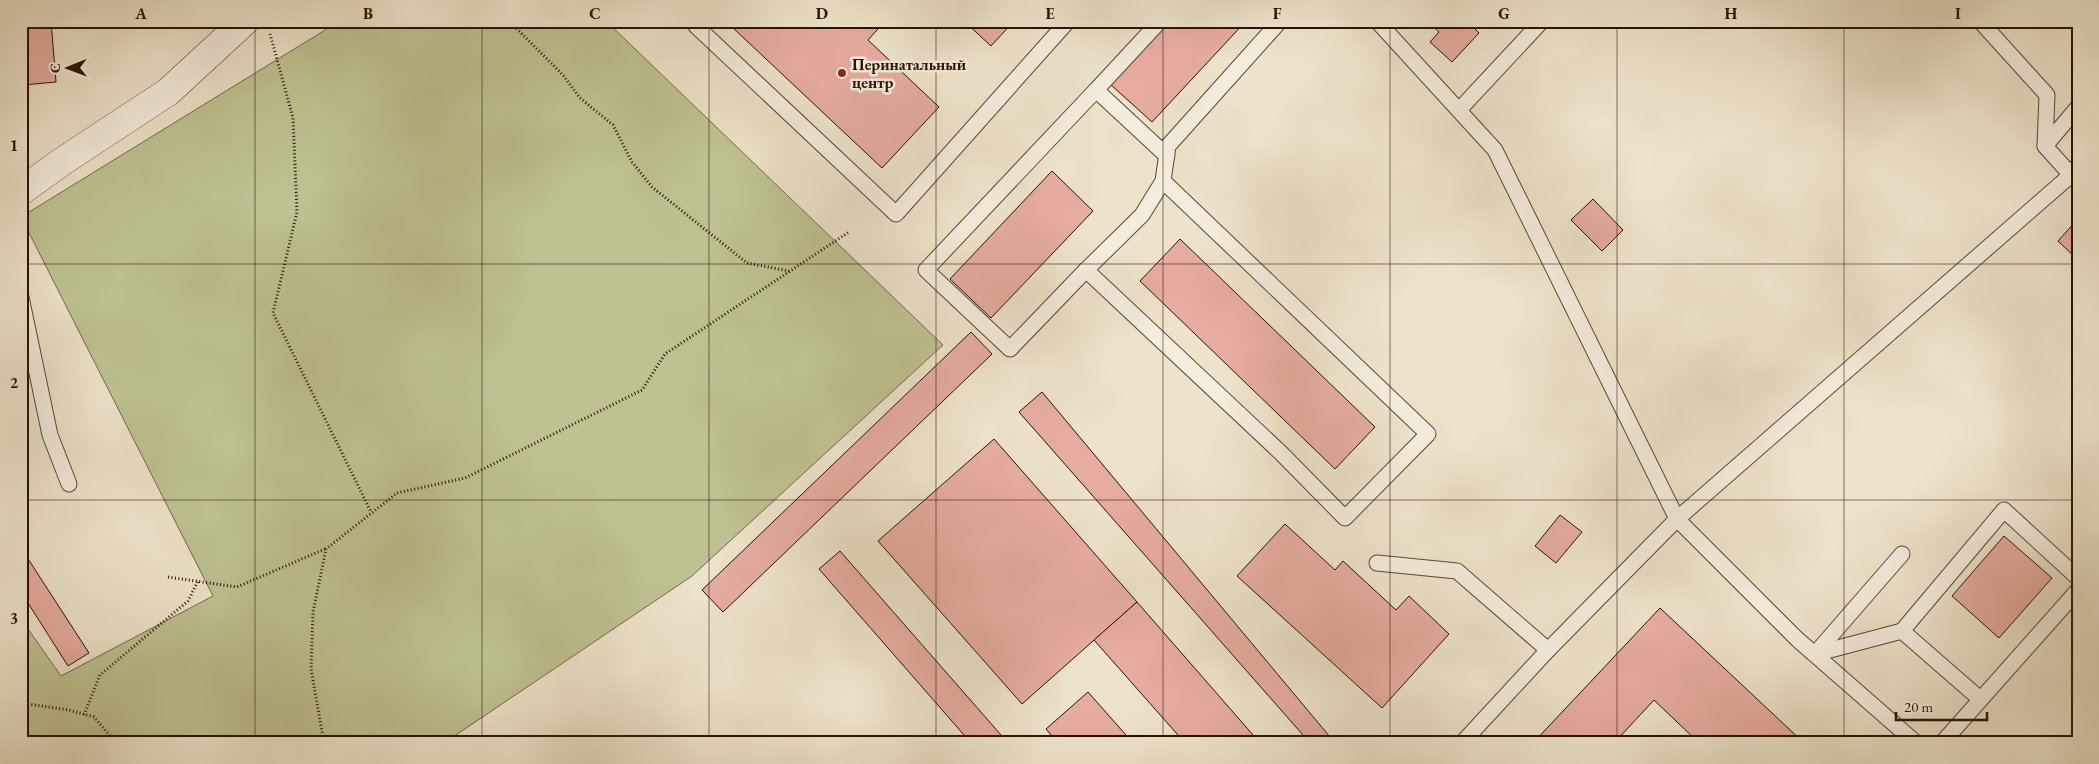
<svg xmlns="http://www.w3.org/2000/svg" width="2099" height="764" font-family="'EB Garamond',serif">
  <rect width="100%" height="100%" fill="#ede3ca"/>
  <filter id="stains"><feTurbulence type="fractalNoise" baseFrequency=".004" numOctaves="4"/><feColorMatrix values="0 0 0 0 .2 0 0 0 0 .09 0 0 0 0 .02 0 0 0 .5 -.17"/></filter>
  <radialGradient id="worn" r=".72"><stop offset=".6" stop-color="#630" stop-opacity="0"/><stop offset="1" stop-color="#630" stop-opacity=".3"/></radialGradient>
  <!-- green -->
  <polygon fill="#bec292" stroke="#746a4b" points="445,21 606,21 943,345 692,576 444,743 21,743 21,619 61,676 213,596 21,217 330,27 438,28"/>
  <!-- building -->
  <g fill="#e6aca0" stroke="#291104">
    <polygon points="21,21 51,21 56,82 23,85"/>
    <polygon points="738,21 885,21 868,40 939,107 882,168 732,27"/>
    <polygon points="964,21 1014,21 991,46"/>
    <polygon points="1169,21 1246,21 1152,122 1110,84"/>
    <polygon points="1427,21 1481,21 1474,28 1479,33 1452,62 1430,42 1439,32"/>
    <polygon points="2065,21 2078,21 2078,33"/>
    <polygon points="1052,171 1093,211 991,318 950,279"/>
    <polygon points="1593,199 1623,230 1602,251 1571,220"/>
    <polygon points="2077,220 2078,220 2078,260 2058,241"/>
    <polygon points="1180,239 1375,427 1335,469 1140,281"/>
    <polygon points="971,332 992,354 723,612 702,590"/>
    <polygon points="1042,392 1335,743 1310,743 1019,412"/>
    <polygon points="994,439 1137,602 1022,704 878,541"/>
    <polygon points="1560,515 1582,532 1556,563 1535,546"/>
    <polygon points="1285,524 1335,570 1343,561 1396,610 1409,596 1449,634 1382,708 1237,576"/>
    <polygon points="2004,536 2052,578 1999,638 1952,596"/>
    <polygon points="21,548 89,653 68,666 21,592"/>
    <polygon points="840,551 1008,743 971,743 819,569"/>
    <polygon points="1137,602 1260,743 1185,743 1094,640"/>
    <polygon points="1660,608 1804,743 1699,743 1654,700 1614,743 1533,743"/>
    <polygon points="1088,692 1133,743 1058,743 1046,729"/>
  </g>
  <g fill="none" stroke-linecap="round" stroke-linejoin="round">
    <!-- lane casing -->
    <g stroke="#5a4636" stroke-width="17">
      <g id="lane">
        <polyline points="700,21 696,26 896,214 1068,21"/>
        <polyline points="1160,21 1096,90 1167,156"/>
        <polyline points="1377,21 1495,150 1677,519 1548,650 1457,571 1377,563"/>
        <polyline points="1980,21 2047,95 2045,146 2071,175 2078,165"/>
        <polyline points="1459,110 1542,21"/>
        <polyline points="2045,146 2078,107"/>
        <polyline points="1163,181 1428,434 1345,518 1281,453 1086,270 1142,215 1163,181 1168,146 1280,21"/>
        <polyline points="1086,270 1010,349 926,270 1096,90"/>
        <polyline points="21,297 50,435 69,484"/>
        <polyline points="1815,654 1902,554"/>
        <polyline points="1815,654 1902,631"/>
        <polyline points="1980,699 1902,631 2004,510 2078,578"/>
        <polyline points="1462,743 1548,650"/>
        <polyline points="1916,743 1797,639 1677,519 2071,175 2078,179"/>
        <polyline points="1942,743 2078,590"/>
      </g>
    </g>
    <!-- street casing -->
    <g stroke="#5a4636" stroke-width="29">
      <polyline id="street" points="21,191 63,161 168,92 245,21"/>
    </g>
    <!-- path -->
    <g stroke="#291104" stroke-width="3" stroke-dasharray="1 2.5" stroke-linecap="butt">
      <polyline points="509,21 563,75 580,98 613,125 632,162 652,187 747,263 789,271"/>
      <polyline points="270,34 293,118 297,212 273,313 371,512"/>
      <polyline points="168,577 237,587 325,549"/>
      <polyline points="21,703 69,710 94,717 116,743"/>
      <polyline points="84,715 100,675 188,601 198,581"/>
      <polyline points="324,743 311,669 313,612 326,549 397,493 465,478 642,390 665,354 849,232"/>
    </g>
    <!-- lane -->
    <use href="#lane" stroke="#f3eddd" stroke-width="15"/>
    <!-- street -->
    <use href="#street" stroke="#f3eddd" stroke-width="28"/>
  </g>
  <!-- grid -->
  <path fill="none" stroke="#291104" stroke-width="1" stroke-opacity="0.55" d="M255,21V743M482,21V743M709,21V743M936,21V743M1163,21V743M1390,21V743M1617,21V743M1844,21V743M21,264H2078M21,500H2078"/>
  <!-- markers -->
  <circle fill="#8f2418" stroke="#f3eddd" stroke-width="2" cx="842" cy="73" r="5"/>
  <g text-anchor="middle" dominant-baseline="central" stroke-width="5" stroke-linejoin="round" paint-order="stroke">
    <!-- poi labels -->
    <g font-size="16" font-weight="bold" fill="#291104" stroke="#f3eddd" text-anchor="start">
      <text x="852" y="64">Перинатальный<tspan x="852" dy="18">центр</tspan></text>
    </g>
  </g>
  <!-- margin -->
  <rect width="2099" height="764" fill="none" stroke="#ede3ca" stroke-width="55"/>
  <!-- north arrow -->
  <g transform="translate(68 68) rotate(269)" stroke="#f3eddd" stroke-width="4" paint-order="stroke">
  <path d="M0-4L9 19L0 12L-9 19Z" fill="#291104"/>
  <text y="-8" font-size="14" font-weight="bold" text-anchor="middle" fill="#291104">С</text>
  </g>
  <!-- scale -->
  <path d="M1896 712v8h91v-8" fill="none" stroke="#291104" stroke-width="2.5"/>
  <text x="1904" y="712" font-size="15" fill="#291104" stroke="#f3eddd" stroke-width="4" paint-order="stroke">20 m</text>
  <rect x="28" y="28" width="2044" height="708" fill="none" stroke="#291104" stroke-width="2"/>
  <g font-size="16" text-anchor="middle" font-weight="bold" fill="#291104">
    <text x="141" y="19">A</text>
    <text x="368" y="19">B</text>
    <text x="595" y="19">C</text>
    <text x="822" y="19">D</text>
    <text x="1050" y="19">E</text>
    <text x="1277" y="19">F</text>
    <text x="1504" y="19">G</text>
    <text x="1731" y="19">H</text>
    <text x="1958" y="19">I</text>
    <text x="14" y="151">1</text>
    <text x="14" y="388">2</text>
    <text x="14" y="624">3</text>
  </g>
  <rect width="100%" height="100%" filter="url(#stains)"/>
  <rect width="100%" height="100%" fill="url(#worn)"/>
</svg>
